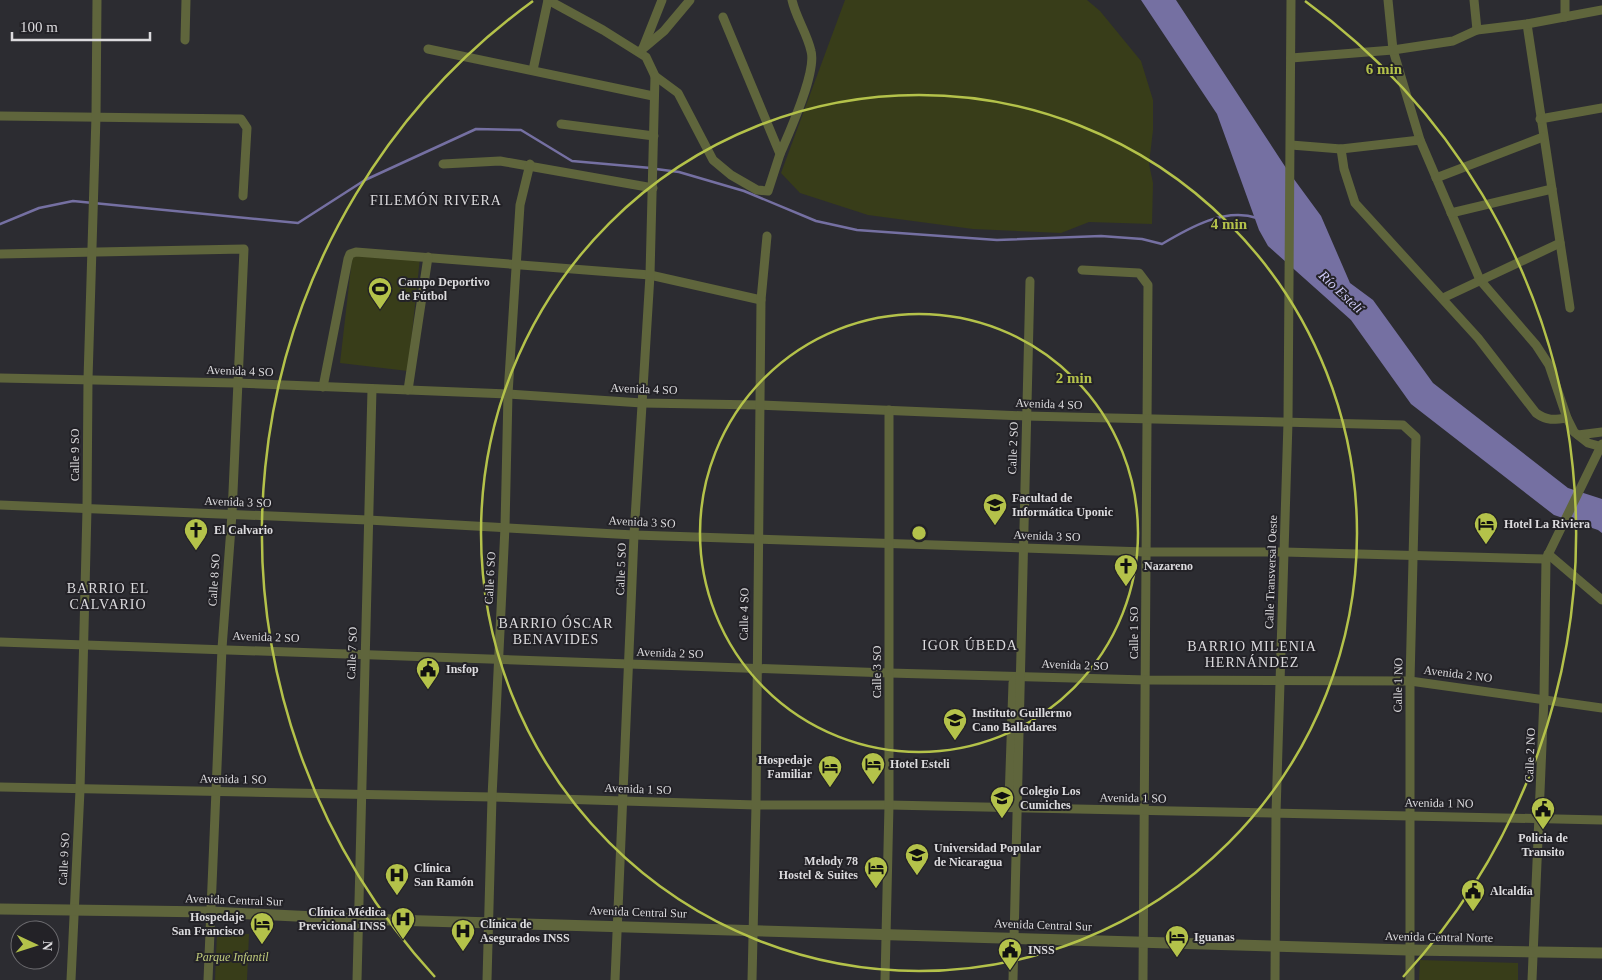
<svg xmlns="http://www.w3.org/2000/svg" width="1602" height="980" font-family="Georgia,serif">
  <rect width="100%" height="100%" fill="#2c2c31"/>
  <!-- green -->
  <g fill="#383d19">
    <polygon points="845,0 1087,0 1100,11 1141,61 1153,100 1153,130 1149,164 1153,183 1152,224 1089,222 1061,233 973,229 868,215 800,193 781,173"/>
    <polygon points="353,250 420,258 408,371 340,363"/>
    <polygon points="217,933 249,934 247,980 215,980"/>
    <polygon points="1420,960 1518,963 1518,980 1419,980"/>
  </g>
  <!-- water -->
  <polygon fill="#7570a2" points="1141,0 1176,0 1288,171 1321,216 1350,283 1373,300 1433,383 1568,488 1602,499 1602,533 1598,530 1554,515 1411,404 1351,320 1268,246 1259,230 1217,114"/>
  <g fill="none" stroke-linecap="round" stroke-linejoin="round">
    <!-- stream -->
    <g stroke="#7570a2" stroke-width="2.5">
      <path d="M656,169L679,172L744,191L816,221L857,230L997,240L1101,236L1142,239L1162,244C1189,228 1225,207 1257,218"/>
      <polyline points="0,224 39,208 73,201 298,223 365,180 476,129 521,130 572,161 651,168"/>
    </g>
    <!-- minor -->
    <g stroke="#5f653c" stroke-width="9">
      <polyline points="548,0 603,30 646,57 655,76 678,93 713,160 731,175 757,190 768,191 780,154 723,17"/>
      <polyline points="1388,0 1393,50 1420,140 1480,280 1536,345 1549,365 1567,418 1574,432 1588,443 1602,447"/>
      <polyline points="1474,0 1477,30"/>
      <polyline points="1565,17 1565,0"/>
      <polyline points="1527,24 1570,308"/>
      <polyline points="185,40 186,0"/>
      <polyline points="643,48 662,0"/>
      <polyline points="428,49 653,96"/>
      <polyline points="639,52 664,31 690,0"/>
      <polyline points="1291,58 1393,50 1453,41 1477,30 1527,24 1602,10"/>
      <polyline points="533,70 548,0"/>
      <polyline points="0,116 241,119 247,128 243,196"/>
      <polyline points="1540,119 1602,108"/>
      <polyline points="561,124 654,136"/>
      <polyline points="1291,145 1341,149 1420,140"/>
      <path d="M1341,149L1344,169L1355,203L1478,338L1536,413C1547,421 1554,420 1567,418"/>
      <path d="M780,154C789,133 817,72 811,51C807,33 796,18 792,0"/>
      <polyline points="443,164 500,161 653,188"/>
      <polyline points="1436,178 1543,137"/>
      <polyline points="1451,213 1552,189"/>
      <polyline points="0,254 244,249 232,514 222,648 208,980"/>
      <polyline points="1082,270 1139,273 1148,285 1143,980"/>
      <polyline points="1443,298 1560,243"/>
      <polyline points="0,378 236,383 508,394 642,403 759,405 1026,416 1403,425 1416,437 1410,681 1410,980"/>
      <polyline points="323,387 348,259 350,254 356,252 650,275 761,300"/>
      <polyline points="408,390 428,257"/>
      <polyline points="1578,435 1602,432"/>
      <polyline points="0,505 368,520 634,535 1146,552 1284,552 1546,559"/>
      <polyline points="1548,554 1602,600"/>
      <polyline points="0,642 889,673 1147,680 1410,681 1602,708"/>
      <polyline points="0,787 492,797 756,805 889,805 1602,820"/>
      <polyline points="1016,808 1009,800 1013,683 1019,675"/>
      <polyline points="71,980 80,790 87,509 88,379 96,116 97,0"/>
      <polyline points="357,980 372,389"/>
      <polyline points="487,980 492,797 505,527 508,394 520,205 530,164"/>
      <polyline points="615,980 634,535 650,275 655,76"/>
      <polyline points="752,980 756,805 761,300 767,236"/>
      <polyline points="885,980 889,805 889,410"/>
      <polyline points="1013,980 1030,281"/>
      <polyline points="1275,980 1276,813 1288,422 1291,0"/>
      <polyline points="1532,980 1544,698 1546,559 1602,444"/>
    </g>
    <!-- tertiary -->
    <polyline stroke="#5f653c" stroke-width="11" points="0,909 211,912 358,919 1408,950 1602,953"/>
  </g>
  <!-- distance rings -->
  <g fill="none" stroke="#b4c24a" stroke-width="2.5">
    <circle cx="919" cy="533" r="219"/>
    <circle cx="919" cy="533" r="438"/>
    <path d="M435 977A657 657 0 0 1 533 1M1305 1A657 657 0 0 1 1403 977"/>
  </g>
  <!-- icons -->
  <defs>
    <g id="stadium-pin" transform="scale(1.25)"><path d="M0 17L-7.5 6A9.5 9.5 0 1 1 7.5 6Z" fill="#b4c24a" stroke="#232227"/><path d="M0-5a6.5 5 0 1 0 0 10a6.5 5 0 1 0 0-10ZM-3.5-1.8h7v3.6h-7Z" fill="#111"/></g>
    <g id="university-pin" transform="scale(1.25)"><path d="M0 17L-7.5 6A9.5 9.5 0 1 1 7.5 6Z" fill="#b4c24a" stroke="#232227"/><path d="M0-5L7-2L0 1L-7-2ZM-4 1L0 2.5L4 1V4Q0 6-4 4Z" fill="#111"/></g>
    <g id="hotel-pin" transform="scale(1.25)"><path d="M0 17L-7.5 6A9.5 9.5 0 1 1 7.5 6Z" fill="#b4c24a" stroke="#232227"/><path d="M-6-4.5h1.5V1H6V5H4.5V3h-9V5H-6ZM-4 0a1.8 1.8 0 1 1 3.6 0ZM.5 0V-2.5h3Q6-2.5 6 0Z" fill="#111"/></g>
    <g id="church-pin" transform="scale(1.25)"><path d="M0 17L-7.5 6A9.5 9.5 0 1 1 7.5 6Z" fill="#b4c24a" stroke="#232227"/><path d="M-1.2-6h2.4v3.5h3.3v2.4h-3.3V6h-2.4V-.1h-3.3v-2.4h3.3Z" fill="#111"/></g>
    <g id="civic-pin" transform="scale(1.25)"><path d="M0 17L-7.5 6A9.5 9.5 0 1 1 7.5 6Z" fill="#b4c24a" stroke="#232227"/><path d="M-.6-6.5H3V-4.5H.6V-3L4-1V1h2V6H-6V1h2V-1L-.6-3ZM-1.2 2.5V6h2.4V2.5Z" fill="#111"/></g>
    <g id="school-pin" transform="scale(1.25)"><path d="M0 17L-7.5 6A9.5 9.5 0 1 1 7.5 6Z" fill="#b4c24a" stroke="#232227"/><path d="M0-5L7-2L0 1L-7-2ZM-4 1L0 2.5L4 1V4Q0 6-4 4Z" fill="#111"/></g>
    <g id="hospital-pin" transform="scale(1.25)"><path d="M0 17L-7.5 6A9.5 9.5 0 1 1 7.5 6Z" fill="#b4c24a" stroke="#232227"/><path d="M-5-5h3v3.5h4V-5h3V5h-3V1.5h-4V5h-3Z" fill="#111"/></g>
  </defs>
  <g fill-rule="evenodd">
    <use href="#stadium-pin" x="380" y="289"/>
    <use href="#university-pin" x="995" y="505"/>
    <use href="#hotel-pin" x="1486" y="524"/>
    <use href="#church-pin" x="196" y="530"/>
    <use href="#church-pin" x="1126" y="566"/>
    <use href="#civic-pin" x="428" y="669"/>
    <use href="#school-pin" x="955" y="720"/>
    <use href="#hotel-pin" x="873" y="764"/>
    <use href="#hotel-pin" x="830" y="767"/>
    <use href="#university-pin" x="1002" y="798"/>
    <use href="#civic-pin" x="1543" y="809"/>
    <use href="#university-pin" x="917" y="855"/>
    <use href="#hotel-pin" x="876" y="868"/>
    <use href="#hospital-pin" x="397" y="875"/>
    <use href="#civic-pin" x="1473" y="891"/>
    <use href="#hospital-pin" x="403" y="919"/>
    <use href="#hotel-pin" x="262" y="924"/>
    <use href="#hospital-pin" x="463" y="931"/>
    <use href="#hotel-pin" x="1177" y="937"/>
    <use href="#civic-pin" x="1010" y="950"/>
  </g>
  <g text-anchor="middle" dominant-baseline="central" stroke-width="4" stroke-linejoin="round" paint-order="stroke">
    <!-- poi labels -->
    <g font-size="12" font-weight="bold" fill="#dcdbde" stroke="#232227" text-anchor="start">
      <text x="398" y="282">Campo Deportivo<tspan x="398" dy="14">de Fútbol</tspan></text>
      <text x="1012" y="498">Facultad de<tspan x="1012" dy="14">Informática Uponic</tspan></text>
      <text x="1504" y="524">Hotel La Riviera</text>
      <text x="214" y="530">El Calvario</text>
      <text x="1144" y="566">Nazareno</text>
      <text x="446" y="669">Insfop</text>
      <text x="972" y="713">Instituto Guillermo<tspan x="972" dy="14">Cano Balladares</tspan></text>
      <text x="812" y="760" text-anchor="end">Hospedaje<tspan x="812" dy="14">Familiar</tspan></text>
      <text x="890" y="764">Hotel Esteli</text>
      <text x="1020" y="791">Colegio Los<tspan x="1020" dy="14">Cumiches</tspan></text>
      <text x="1543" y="838" text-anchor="middle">Policia de<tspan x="1543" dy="14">Transito</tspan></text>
      <text x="934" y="848">Universidad Popular<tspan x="934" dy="14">de Nicaragua</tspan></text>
      <text x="858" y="861" text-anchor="end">Melody 78<tspan x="858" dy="14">Hostel &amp; Suites</tspan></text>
      <text x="414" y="868">Clínica<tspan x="414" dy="14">San Ramón</tspan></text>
      <text x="1490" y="891">Alcaldía</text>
      <text x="386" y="912" text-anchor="end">Clínica Médica<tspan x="386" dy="14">Previcional INSS</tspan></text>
      <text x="244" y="917" text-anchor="end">Hospedaje<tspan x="244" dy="14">San Francisco</tspan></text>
      <text x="480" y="924">Clínica de<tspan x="480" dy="14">Asegurados INSS</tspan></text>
      <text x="1194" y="937">Iguanas</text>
      <text x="1028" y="950">INSS</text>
    </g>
    <!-- street labels -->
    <g font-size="12" fill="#dcdbde" stroke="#232227">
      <text transform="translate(240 371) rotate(2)">Avenida 4 SO</text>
      <text transform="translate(644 389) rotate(2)">Avenida 4 SO</text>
      <text transform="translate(1049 404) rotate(2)">Avenida 4 SO</text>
      <text transform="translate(1013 448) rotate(-88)">Calle 2 SO</text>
      <text transform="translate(75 455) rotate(-90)">Calle 9 SO</text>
      <text transform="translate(238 502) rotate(2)">Avenida 3 SO</text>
      <text transform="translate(642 522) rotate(3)">Avenida 3 SO</text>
      <text transform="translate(1047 536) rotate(2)">Avenida 3 SO</text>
      <text transform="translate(621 569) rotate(-88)">Calle 5 SO</text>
      <text transform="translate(1271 572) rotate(-88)">Calle Transversal Oeste</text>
      <text transform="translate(490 578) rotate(-87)">Calle 6 SO</text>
      <text transform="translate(214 580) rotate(-86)">Calle 8 SO</text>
      <text transform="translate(744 614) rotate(-89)">Calle 4 SO</text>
      <text transform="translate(1134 633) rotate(-90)">Calle 1 SO</text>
      <text transform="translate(266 637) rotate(2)">Avenida 2 SO</text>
      <text transform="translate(352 653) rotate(-88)">Calle 7 SO</text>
      <text transform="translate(670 653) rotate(2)">Avenida 2 SO</text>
      <text transform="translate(1075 665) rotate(2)">Avenida 2 SO</text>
      <text transform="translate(877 672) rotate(-90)">Calle 3 SO</text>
      <text transform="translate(1458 674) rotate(7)">Avenida 2 NO</text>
      <text transform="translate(1398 685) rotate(-89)">Calle 1 NO</text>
      <text transform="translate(1530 755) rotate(-88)">Calle 2 NO</text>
      <text transform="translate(233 779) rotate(1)">Avenida 1 SO</text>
      <text transform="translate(638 789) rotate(2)">Avenida 1 SO</text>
      <text transform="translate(1133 798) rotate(1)">Avenida 1 SO</text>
      <text transform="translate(1439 803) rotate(1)">Avenida 1 NO</text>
      <text transform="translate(64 859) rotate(-87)">Calle 9 SO</text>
      <text transform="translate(234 900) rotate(2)">Avenida Central Sur</text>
      <text transform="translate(638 912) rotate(2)">Avenida Central Sur</text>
      <text transform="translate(1043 925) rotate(2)">Avenida Central Sur</text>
      <text transform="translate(1439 937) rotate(1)">Avenida Central Norte</text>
    </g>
    <!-- park labels -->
    <g font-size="12" font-style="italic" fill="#c0cc7b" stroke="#232227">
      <text x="232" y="957">Parque Infantil</text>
    </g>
    <!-- neighbourhood labels -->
    <g font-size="14" letter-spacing="1" fill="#dcdbde" stroke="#232227">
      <text x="436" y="200">FILEMÓN RIVERA</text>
      <text x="108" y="588">BARRIO EL<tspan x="108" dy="16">CALVARIO</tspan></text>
      <text x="556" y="623">BARRIO ÓSCAR<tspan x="556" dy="16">BENAVIDES</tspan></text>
      <text x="970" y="645">IGOR ÚBEDA</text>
      <text x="1252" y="646">BARRIO MILENIA<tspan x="1252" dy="16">HERNÁNDEZ</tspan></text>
    </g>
    <!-- water labels -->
    <g font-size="14" font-style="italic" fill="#cecaf8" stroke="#232227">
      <text transform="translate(1341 292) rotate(43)">Río Estelí</text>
    </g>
  </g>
  <circle cx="919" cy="533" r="8" fill="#b4c24a" stroke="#232227" stroke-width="2.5"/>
  <g font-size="15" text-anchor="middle" font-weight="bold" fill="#b4c24a" stroke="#232227" stroke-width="4" stroke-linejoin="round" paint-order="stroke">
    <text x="1384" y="74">6 min</text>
    <text x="1229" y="229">4 min</text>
    <text x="1074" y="383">2 min</text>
  </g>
  <!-- north arrow -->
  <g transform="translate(35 945) rotate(94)"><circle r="24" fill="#232227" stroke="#6d6c70"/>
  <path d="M0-4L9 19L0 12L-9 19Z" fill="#b4c24a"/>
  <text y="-8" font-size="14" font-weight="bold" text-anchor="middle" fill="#dcdbde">N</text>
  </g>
  <!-- scale -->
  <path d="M12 32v8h138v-8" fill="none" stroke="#dcdbde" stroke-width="2.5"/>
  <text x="20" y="32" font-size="15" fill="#dcdbde" stroke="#232227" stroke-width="4" paint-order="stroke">100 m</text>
</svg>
